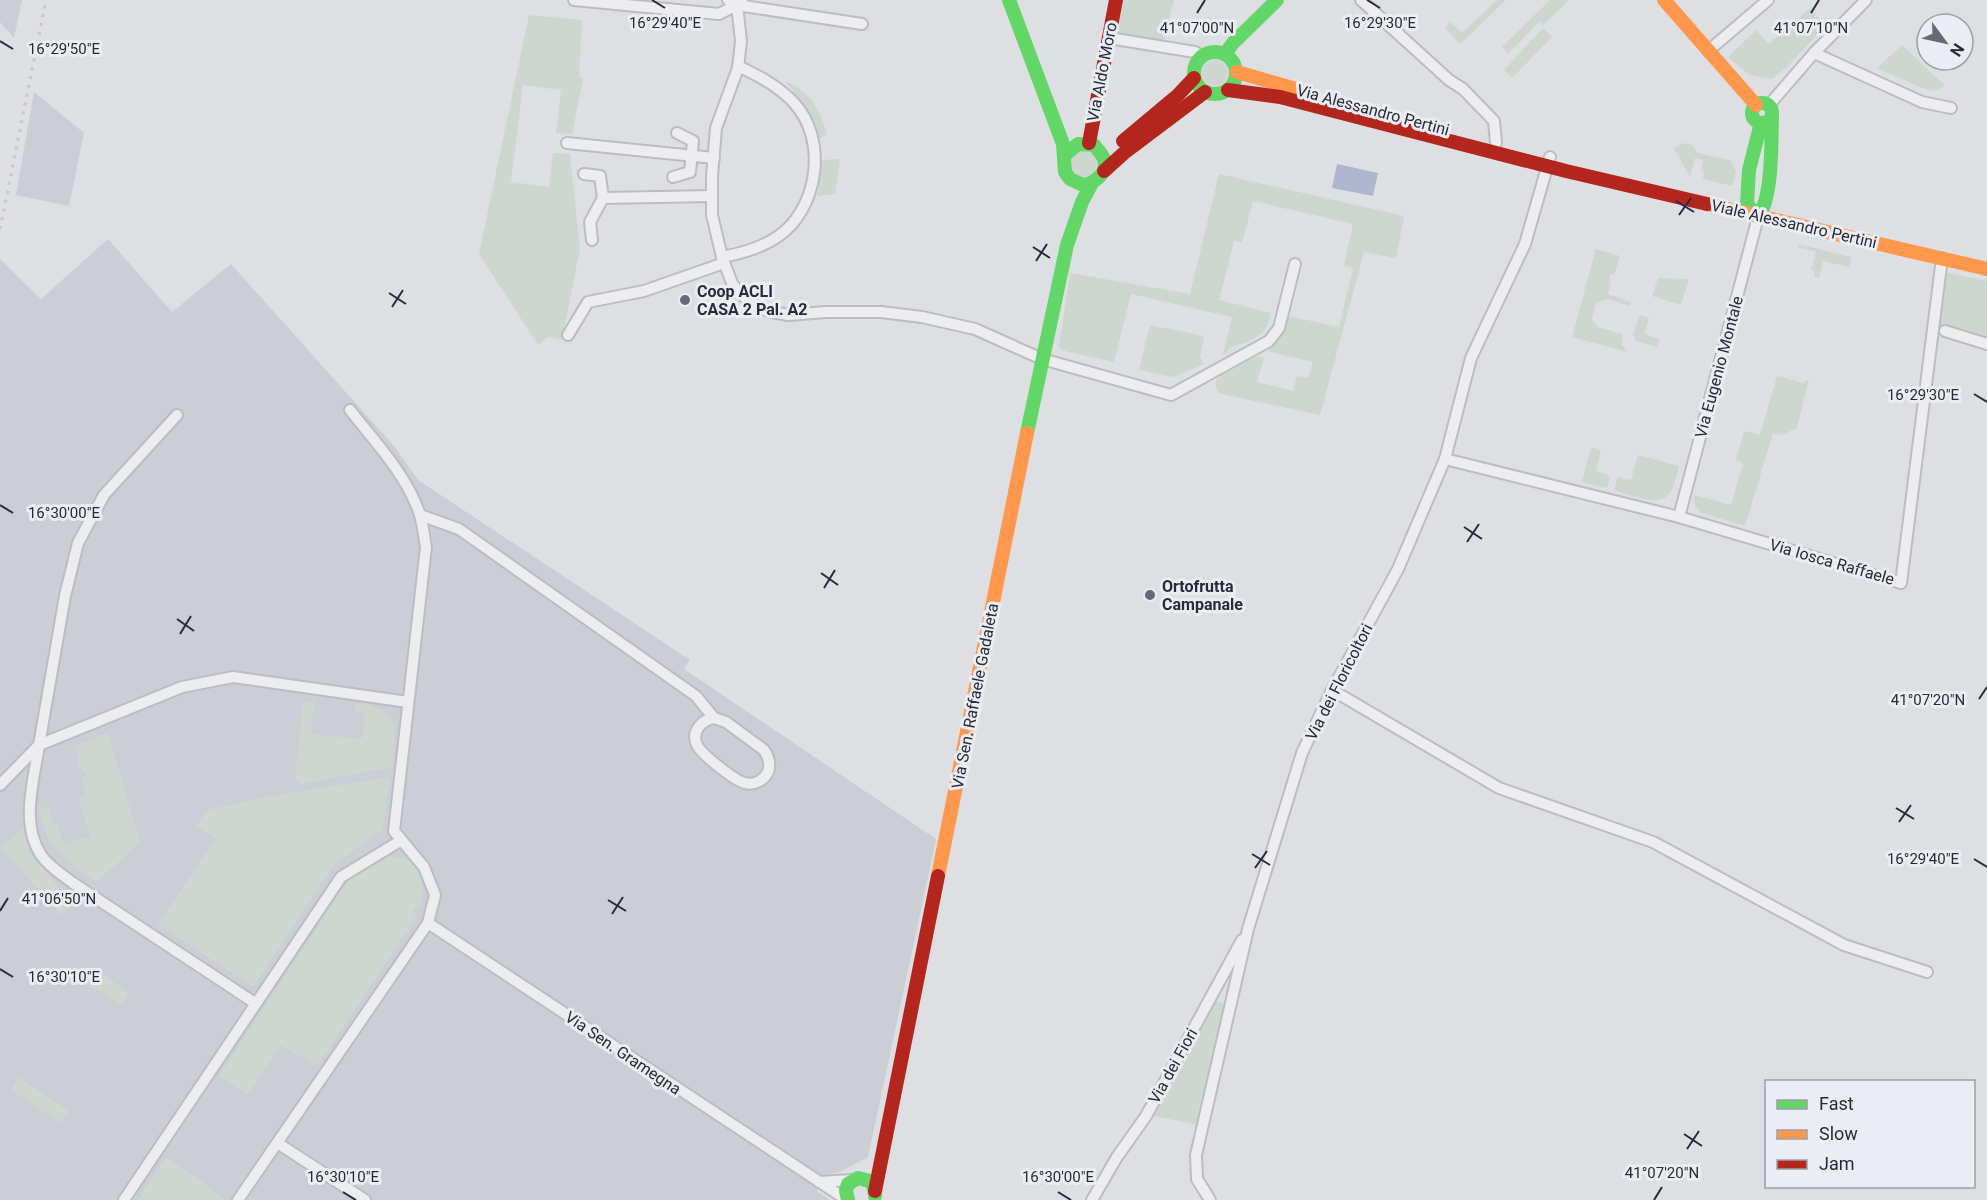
<svg xmlns="http://www.w3.org/2000/svg" width="1987" height="1200" font-family="Roboto,sans-serif">
  <rect width="100%" height="100%" fill="#dedfe3"/>
  <!-- built -->
  <g fill="#ccced6">
    <polygon points="0,0 22,0 14,38 0,22"/>
    <polygon points="34,92 84,133 69,206 16,195"/>
    <polygon points="108,239 172,312 231,264 394,446 418,480 690,660 684,669 936,839 868,1157 840,1172 824,1175 817,1191 830,1200 0,1200 0,259 41,299"/>
  </g>
  <!-- green -->
  <g fill="#cdd6cf">
    <polygon points="1124,0 1174,0 1163,43 1117,37"/>
    <polygon points="1497,0 1506,0 1460,44 1445,28 1450,22 1462,33"/>
    <polygon points="1550,0 1569,0 1543,25 1539,22 1508,54 1502,47"/>
    <polygon points="1810,8 1825,26 1786,68 1772,79 1749,75 1728,57 1756,30 1769,44"/>
    <polygon points="529,15 582,20 579,76 583,79 572,134 556,133 561,90 523,85 511,182 549,187 553,153 570,154 580,248 562,340 548,337 538,345 479,254"/>
    <polygon points="1543,28 1552,37 1512,78 1504,70"/>
    <polygon points="1902,45 1945,86 1934,91 1922,88 1877,68"/>
    <circle cx="1215" cy="73" r="13"/>
    <path d="M785,81C810,91 821,110 827,135L819,138C814,115 800,99 785,81Z"/>
    <polygon points="1684,143 1692,145 1697,153 1730,160 1736,172 1732,186 1703,179 1704,172 1701,171 1703,160 1695,158 1690,177 1674,148"/>
    <circle cx="1084" cy="164" r="13"/>
    <polygon points="840,159 835,194 818,196 822,160"/>
    <path d="M1219,174L1404,216L1396,258L1364,252L1320,415L1218,393L1215,384L1217,378L1255,357H1264L1257,382L1293,391L1297,376L1308,378L1313,362L1267,351L1279,340L1288,316L1339,327L1353,268L1344,266L1353,224L1253,201L1242,243L1234,241L1219,300L1271,313C1269,318 1268,324 1266,328C1261,336 1242,346 1234,345L1223,355L1232,317L1131,294L1114,362L1065,351L1059,347L1070,273L1190,294Z"/>
    <polygon points="1798,244 1852,257 1849,267 1823,261 1819,278 1814,277 1815,271 1811,270 1816,251 1798,248"/>
    <polygon points="1596,249 1620,256 1615,273 1610,275 1609,279 1611,284 1608,294 1631,302 1630,306 1608,299 1596,303 1592,319 1598,327 1622,334 1622,345 1628,352 1572,337"/>
    <polygon points="1945,272 1987,281 1987,339 1939,325"/>
    <polygon points="1658,278 1689,279 1681,305 1652,296"/>
    <polygon points="1640,315 1649,318 1644,334 1660,339 1657,347 1636,341 1633,335"/>
    <polygon points="1150,325 1204,336 1200,357 1204,364 1174,377 1139,370"/>
    <polygon points="1777,376 1803,383 1809,379 1797,428 1782,435 1773,433 1745,526 1702,513 1695,506 1694,495 1731,505 1743,463 1736,460 1744,431 1760,435"/>
    <polygon points="1591,447 1601,450 1596,471 1610,476 1607,488 1582,482"/>
    <path d="M1638,455L1679,466C1676,475 1675,487 1669,494C1660,508 1628,494 1614,490L1618,477L1631,480Z"/>
    <path d="M303,701L314,702L311,734L362,739L365,713L354,711L356,703C406,710 393,727 393,767L301,784L300,781L295,780Z"/>
    <path d="M108,733L140,842L97,882C63,857 47,851 38,806L50,809L54,824L57,823L64,844L90,836L78,797L86,794L81,780L86,775L80,767L77,757L80,753L74,746Z"/>
    <polygon points="390,777 383,830 336,862 253,987 158,924 216,839 196,826 207,810 258,798"/>
    <polygon points="23,829 28,851 57,885 82,897 61,915 0,847"/>
    <path d="M388,856C394,857 402,858 407,860C422,868 426,894 419,908L416,906L412,913L417,916L317,1066L280,1045L248,1094L219,1076L349,879Z"/>
    <polygon points="98,971 128,992 121,1005 84,982 88,976 93,979"/>
    <polygon points="1215,1001 1227,1004 1199,1125 1154,1116"/>
    <polygon points="18,1077 69,1111 60,1123 11,1090"/>
    <polygon points="166,1157 192,1174 225,1200 138,1200"/>
  </g>
  <!-- water -->
  <polygon fill="#aeb7cd" points="1337,164 1378,173 1373,196 1332,188"/>
  <g fill="none" stroke-linecap="round" stroke-linejoin="round">
    <!-- street casing -->
    <g stroke="#bcbdc1" stroke-width="14">
      <g id="street">
        <polyline points="574,0 719,14 737,5 742,0"/>
        <polyline points="728,0 737,5 862,24"/>
        <polyline points="1361,0 1449,80 1463,89 1494,121 1496,143"/>
        <polyline points="737,5 741,41 738,68 716,128 712,176 712,215 722,257 732,283 738,292 757,307 772,312 788,315 826,312 881,312 922,317 975,329 1042,359 1171,395 1269,341 1279,328 1295,264"/>
        <polyline points="1109,38 1195,52 1202,56"/>
        <polyline points="1708,51 1768,0"/>
        <polyline points="1814,53 1922,102 1951,108"/>
        <polyline points="1769,105 1814,53 1866,0"/>
        <polyline points="567,143 714,158"/>
        <polyline points="584,174 600,176 603,198"/>
        <polyline points="673,177 690,172 693,141 677,133"/>
        <polyline points="592,240 590,222 603,198 712,196"/>
        <path d="M722,257C744,253 768,246 785,231C819,201 826,139 795,104C780,87 759,76 738,66"/>
        <polyline points="1945,331 1987,344"/>
        <polyline points="568,335 588,302 644,291 724,263"/>
        <polyline points="1445,459 1679,517 1901,583 1942,258"/>
        <polyline points="420,515 459,529 696,696 714,718"/>
        <polyline points="1679,517 1758,217"/>
        <polyline points="1332,690 1499,788 1653,842 1844,945 1927,972"/>
        <path d="M714,718L726,722L764,750C768,756 771,764 768,772C764,780 754,786 745,783C735,781 701,754 697,745C691,732 701,720 714,718Z"/>
        <polyline points="0,785 39,745 65,596 78,543 104,495 177,415"/>
        <polyline points="428,923 847,1200"/>
        <path d="M255,1003L73,883C63,875 49,867 41,855C20,823 34,780 39,745L182,687L233,677L408,702"/>
        <polyline points="279,1144 365,1200"/>
        <polyline points="819,1182 852,1180"/>
        <polyline points="124,1200 341,877 400,841"/>
        <path d="M238,1200L428,923L435,895L424,867L394,831L426,547C424,537 423,525 420,515C407,475 375,442 350,410"/>
        <polyline points="1092,1200 1117,1157 1146,1116 1242,940"/>
        <polyline points="1210,1200 1197,1179 1196,1155 1248,929 1302,753 1332,690 1398,569 1445,459 1471,358 1525,244 1550,157"/>
      </g>
    </g>
    <!-- street -->
    <use href="#street" stroke="#ededf0" stroke-width="10"/>
    <!-- fast -->
    <g stroke="#63d668" stroke-width="14">
      <path d="M1009,0L1063,144L1065,172L1070,179L1083,185C1096,183 1110,171 1103,157C1101,153 1097,149 1094,145L1078,144L1065,155"/>
      <circle cx="1215" cy="73" r="21"/>
      <polyline points="1225,54 1233,43 1277,0"/>
      <circle cx="1762" cy="113" r="10"/>
      <path d="M1761,123L1749,170L1747,204L1758,217C1773,197 1771,143 1772,117"/>
      <polyline points="1027,433 1067,245 1082,202 1092,183"/>
      <polyline points="848,1200 846,1191 848,1184 858,1178 870,1181 874,1187 875,1196"/>
    </g>
    <!-- slow -->
    <g stroke="#ff974d" stroke-width="14">
      <polyline points="1664,0 1756,105"/>
      <polyline points="1237,72 1310,93"/>
      <polyline points="1707,204 1987,269"/>
      <polyline points="938,876 1027,433"/>
    </g>
    <!-- jam -->
    <g stroke="#b3261e" stroke-width="14">
      <polyline points="1228,90 1280,97 1566,171 1707,204"/>
      <polyline points="1123,141 1178,95 1194,78"/>
      <polyline points="1089,143 1116,0"/>
      <polyline points="1104,171 1124,153 1205,92"/>
      <polyline points="875,1191 938,876"/>
    </g>
    <!-- rail -->
    <polyline stroke="#c6c7cb" stroke-width="3" stroke-dasharray="3 6" stroke-linecap="butt" points="0,229 46,0"/>
  </g>
  <!-- ticks -->
  <path fill="none" stroke="#272b3a" stroke-width="2" d="M652,0L665,8M1367,0L1380,8M1197,13L1205,0M1811,13L1819,0M0,41L13,49M1676,201L1694,212M1679,215L1691,198M1033,247L1050,258M1036,261L1047,244M389,293L406,304M392,307L403,290M1974,394L1987,402M0,505L13,513M1464,527L1482,539M1467,542L1479,524M821,573L838,585M824,588L835,570M177,619L194,631M180,634L191,616M1979,699L1987,687M1896,808L1914,819M1899,822L1911,805M1252,854L1270,865M1974,859L1987,867M1255,868L1267,851M608,900L626,911M0,911L8,898M612,914L623,897M0,969L13,977M1684,1134L1702,1146M1687,1149L1699,1131M343,1192L356,1200M1058,1192L1071,1200M1654,1200L1662,1187"/>
  <!-- markers -->
  <g fill="#676a75" stroke="#ebedf3" stroke-width="2">
    <circle cx="685" cy="300" r="6"/>
    <circle cx="1150" cy="595" r="6"/>
  </g>
  <g text-anchor="middle" dominant-baseline="central" stroke-width="6" stroke-linejoin="round" paint-order="stroke">
    <!-- street labels -->
    <g font-size="16" fill="#272b3a" stroke="#ebedf3">
      <text transform="translate(1102 72) rotate(-79)">Via Aldo Moro</text>
      <text transform="translate(1373 110) rotate(15)">Via Alessandro Pertini</text>
      <text transform="translate(1794 224) rotate(13)">Viale Alessandro Pertini</text>
      <text transform="translate(1719 367) rotate(-75)">Via Eugenio Montale</text>
      <text transform="translate(1832 562) rotate(16)">Via Iosca Raffaele</text>
      <text transform="translate(1339 682) rotate(-63)">Via dei Floricoltori</text>
      <text transform="translate(975 696) rotate(-79)">Via Sen. Raffaele Gadaleta</text>
      <text transform="translate(623 1053) rotate(34)">Via Sen. Gramegna</text>
      <text transform="translate(1173 1066) rotate(-61)">Via dei Fiori</text>
    </g>
    <!-- poi labels -->
    <g font-size="16" font-weight="bold" fill="#272b3a" stroke="#ebedf3" text-anchor="start">
      <text x="697" y="291">Coop ACLI<tspan x="697" dy="18">CASA 2 Pal. A2</tspan></text>
      <text x="1162" y="586">Ortofrutta<tspan x="1162" dy="18">Campanale</tspan></text>
    </g>
  </g>
  <g font-size="15" text-anchor="middle" fill="#272b3a" stroke="#ebedf3" stroke-width="6" stroke-linejoin="round" paint-order="stroke">
    <text x="665" y="28">16°29'40"E</text>
    <text x="1380" y="28">16°29'30"E</text>
    <text x="1197" y="33">41°07'00"N</text>
    <text x="1811" y="33">41°07'10"N</text>
    <text x="64" y="54">16°29'50"E</text>
    <text x="1923" y="400">16°29'30"E</text>
    <text x="64" y="518">16°30'00"E</text>
    <text x="1928" y="705">41°07'20"N</text>
    <text x="1923" y="864">16°29'40"E</text>
    <text x="59" y="904">41°06'50"N</text>
    <text x="64" y="982">16°30'10"E</text>
    <text x="1662" y="1178">41°07'20"N</text>
    <text x="343" y="1182">16°30'10"E</text>
    <text x="1058" y="1182">16°30'00"E</text>
  </g>
  <!-- legend -->
  <rect x="1765" y="1080" width="210" height="108" fill="#ebedf3" stroke="#9d9fa9" stroke-width="1.5"/>
  <rect x="1777" y="1100" width="30" height="9" fill="#63d668" stroke="#9d9fa9" stroke-width="1.5"/>
  <text x="1819" y="1110" font-size="18" fill="#272b3a">Fast</text>
  <rect x="1777" y="1130" width="30" height="9" fill="#ff974d" stroke="#9d9fa9" stroke-width="1.5"/>
  <text x="1819" y="1140" font-size="18" fill="#272b3a">Slow</text>
  <rect x="1777" y="1160" width="30" height="9" fill="#b3261e" stroke="#9d9fa9" stroke-width="1.5"/>
  <text x="1819" y="1170" font-size="18" fill="#272b3a">Jam</text>
  <!-- north arrow -->
  <g transform="translate(1945 42) rotate(123)"><circle r="28" fill="#ebedf3" stroke="#9d9fa9" stroke-width="1.5"/>
  <path d="M0-4.5L10 22L0 15L-10 22Z" fill="#676a75"/>
  <text y="-9" font-size="16" font-weight="bold" text-anchor="middle" fill="#272b3a">N</text>
  </g>
</svg>
